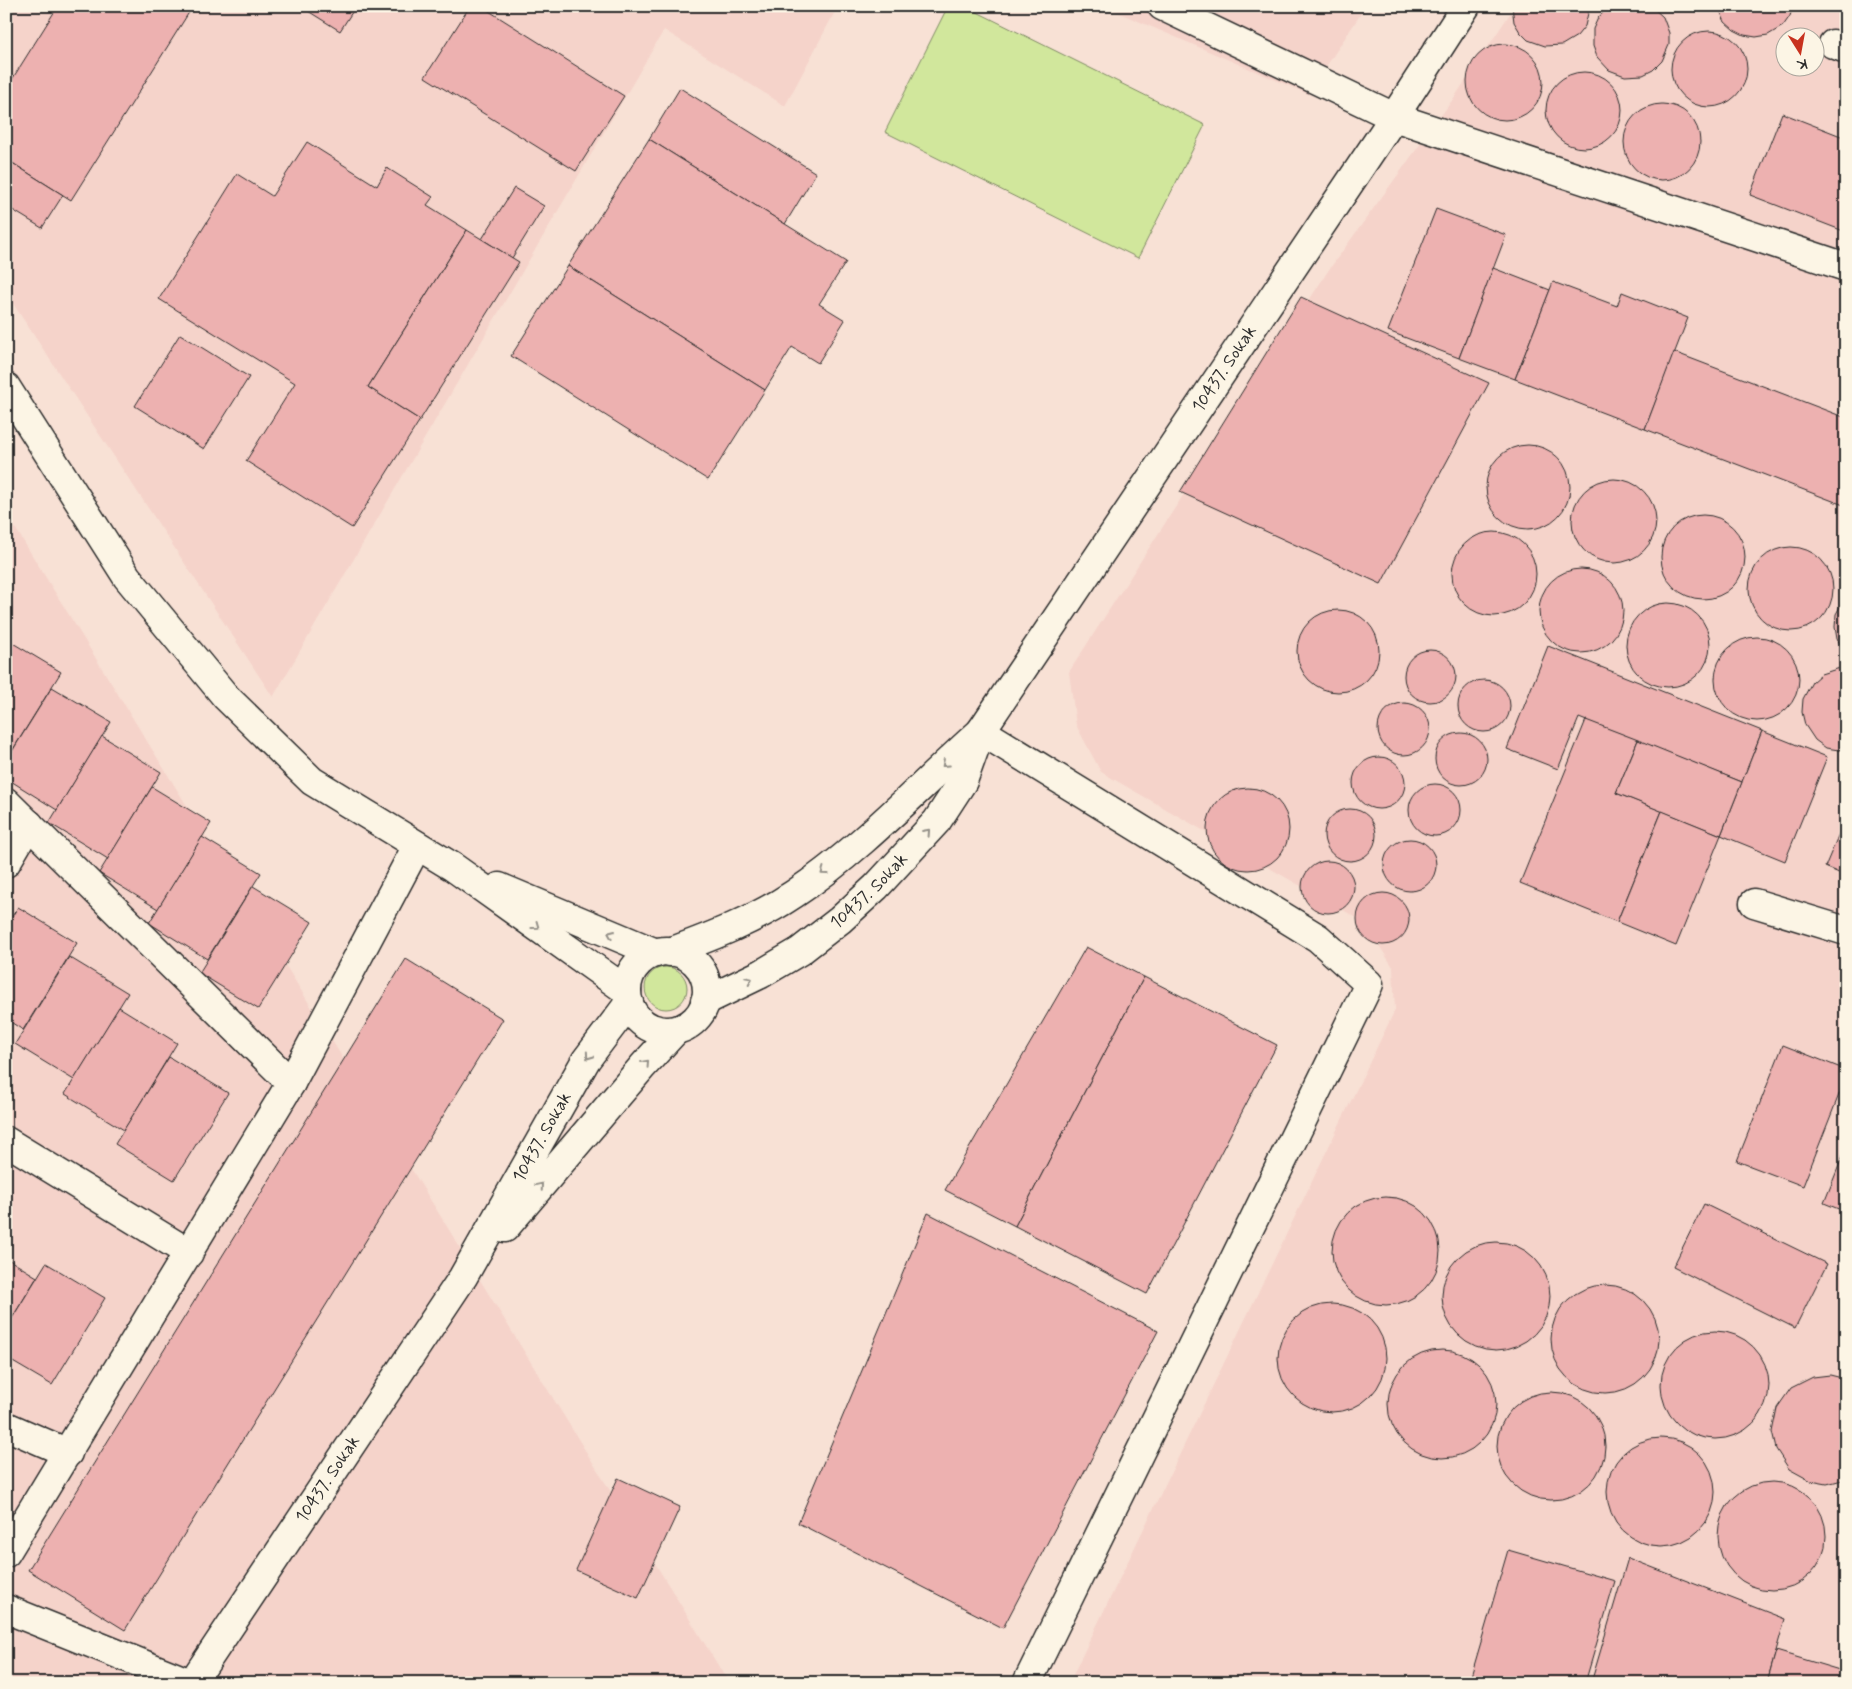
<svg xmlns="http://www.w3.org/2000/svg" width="1852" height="1689" font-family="Mynerve,sans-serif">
  <rect width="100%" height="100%" fill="#f8e1d5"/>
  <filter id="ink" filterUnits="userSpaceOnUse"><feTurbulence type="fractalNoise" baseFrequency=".02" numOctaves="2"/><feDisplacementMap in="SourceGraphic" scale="10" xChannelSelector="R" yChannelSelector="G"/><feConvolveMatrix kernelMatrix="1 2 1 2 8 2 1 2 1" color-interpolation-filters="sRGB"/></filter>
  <g filter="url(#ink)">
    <!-- built -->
    <g fill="#f5d3ca" fill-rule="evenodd">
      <polygon points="6,6 838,6 785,106 664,30 273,697 6,293"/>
      <polygon points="1103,6 1366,6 1308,94"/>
      <path d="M1515,6H1846V1683H1069L1395,1010L1393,967L1364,922L1101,772L1076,725L1069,672L1328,271L1456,95ZM1784,38H1814V68H1784Z"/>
      <polygon points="6,513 729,1683 6,1683"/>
    </g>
    <!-- green -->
    <g fill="#d1e79c" stroke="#7e8964">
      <polygon points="948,6 965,6 1205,125 1138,258 885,132"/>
      <circle cx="666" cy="988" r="21"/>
    </g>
    <!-- building -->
    <g fill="#edb1b0" stroke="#2b2b2b">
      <polygon points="58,6 193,6 71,200 6,159 6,89"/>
      <polygon points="300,6 356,6 340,31"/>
      <polygon points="470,6 481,6 624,96 576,171 425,77"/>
      <polygon points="1512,6 1589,6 1589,9 1585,26 1577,36 1562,45 1545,46 1528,40 1520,32 1514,22"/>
      <polygon points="1609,6 1651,6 1663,17 1669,33 1669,45 1662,61 1653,70 1643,75 1625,76 1609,70 1597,57 1593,46 1593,29 1598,18"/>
      <polygon points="1718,6 1793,6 1790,16 1783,26 1768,35 1756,37 1744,35 1734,30 1725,22"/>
      <circle cx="1709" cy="69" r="38"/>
      <circle cx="1505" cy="82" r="38"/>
      <circle cx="1584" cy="110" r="38"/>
      <polygon points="680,88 816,173 785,224 649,139"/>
      <circle cx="1662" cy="142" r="38"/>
      <polygon points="1782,113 1846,138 1846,232 1750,195"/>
      <polygon points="649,139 846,262 819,304 845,320 818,363 792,347 765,390 568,266"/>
      <polygon points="307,142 377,186 387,168 433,197 427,205 467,230 368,387 420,420 352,528 246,461 295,383 159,299 237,174 272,196"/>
      <polygon points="6,159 63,195 42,228 6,206"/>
      <polygon points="514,188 544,206 512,258 482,239"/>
      <polygon points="1436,209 1506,235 1459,358 1388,331"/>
      <polygon points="467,230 519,262 420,420 368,387"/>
      <polygon points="568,266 765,390 708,480 511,356"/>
      <polygon points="1493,268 1550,290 1515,379 1459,358"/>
      <polygon points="1553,282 1617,306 1622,292 1688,318 1645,429 1515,379"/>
      <polygon points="1301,297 1489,383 1381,584 1180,492"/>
      <polygon points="180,334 249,377 204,449 135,406"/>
      <polygon points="1674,352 1846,418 1846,506 1645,429"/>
      <circle cx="1528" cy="487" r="42"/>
      <circle cx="1614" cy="521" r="42"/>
      <circle cx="1703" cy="557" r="42"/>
      <circle cx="1494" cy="574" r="42"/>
      <circle cx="1791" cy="589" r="42"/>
      <circle cx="1581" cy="611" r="42"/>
      <polygon points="1846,596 1846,653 1837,639 1835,627 1836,614"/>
      <circle cx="1668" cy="645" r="42"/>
      <circle cx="1338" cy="651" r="41"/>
      <circle cx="1757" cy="679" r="42"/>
      <polygon points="6,639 61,672 7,759 6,758"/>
      <polygon points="1548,646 1762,731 1742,782 1579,718 1558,769 1507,749"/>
      <circle cx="1430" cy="676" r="26"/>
      <polygon points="1840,668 1846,668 1845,751 1826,748 1815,740 1805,725 1802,712 1803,699 1812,682 1821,674"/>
      <circle cx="1484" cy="706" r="26"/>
      <polygon points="52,687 111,722 57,810 6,778 6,761"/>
      <circle cx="1404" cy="729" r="26"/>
      <polygon points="1586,720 1638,740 1616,793 1662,811 1617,922 1520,883"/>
      <polygon points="1762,731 1827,757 1785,861 1721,835"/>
      <circle cx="1461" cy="759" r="26"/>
      <polygon points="102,736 161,772 108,859 49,823"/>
      <polygon points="1638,740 1742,782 1721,835 1616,793"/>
      <circle cx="1379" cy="783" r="26"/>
      <circle cx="1435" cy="810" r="26"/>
      <polygon points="152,787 211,823 158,909 99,873"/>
      <circle cx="1248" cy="829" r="41"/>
      <circle cx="1350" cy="835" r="26"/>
      <polygon points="1662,811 1721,835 1676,946 1617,922"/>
      <polygon points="1846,817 1846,876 1825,867"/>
      <polygon points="202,837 261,873 207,959 149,923"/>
      <circle cx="1410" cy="865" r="26"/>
      <circle cx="1328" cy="887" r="26"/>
      <polygon points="253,886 312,922 258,1009 199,973"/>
      <circle cx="1383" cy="919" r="26"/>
      <polygon points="18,907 77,943 23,1030 6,1019 6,926"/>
      <polygon points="1086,947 1144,977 1015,1226 945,1190"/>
      <polygon points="69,957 128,993 74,1080 15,1044"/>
      <polygon points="406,959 503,1019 125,1630 28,1570"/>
      <polygon points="1144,977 1277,1045 1147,1294 1015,1226"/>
      <polygon points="119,1007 177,1043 124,1130 65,1094"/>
      <polygon points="1783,1045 1846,1070 1846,1077 1803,1186 1737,1161"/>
      <polygon points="169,1057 228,1093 174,1180 115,1144"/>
      <polygon points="1846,1148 1846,1212 1824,1203"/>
      <circle cx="1386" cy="1251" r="54"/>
      <polygon points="1704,1204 1827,1264 1795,1328 1673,1267"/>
      <polygon points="928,1213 1158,1331 1003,1628 798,1523"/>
      <circle cx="1496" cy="1296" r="54"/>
      <polygon points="6,1258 37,1277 6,1328"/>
      <polygon points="46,1263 105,1298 52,1385 6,1358 6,1328"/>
      <circle cx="1605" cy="1339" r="54"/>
      <circle cx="1332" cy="1358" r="54"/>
      <circle cx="1715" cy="1385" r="54"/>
      <circle cx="1442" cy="1404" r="54"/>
      <polygon points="1830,1375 1846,1379 1846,1479 1827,1484 1811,1481 1789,1469 1776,1449 1772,1432 1777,1408 1791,1388 1813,1377"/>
      <circle cx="1551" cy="1446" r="54"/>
      <circle cx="1661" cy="1492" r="54"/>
      <polygon points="618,1478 680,1507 638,1598 576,1570"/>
      <circle cx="1772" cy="1536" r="54"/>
      <polygon points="1508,1550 1615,1581 1585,1683 1469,1683"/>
      <polygon points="1628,1558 1785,1619 1767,1683 1591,1683"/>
      <polygon points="1776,1651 1846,1672 1846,1683 1767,1683"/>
    </g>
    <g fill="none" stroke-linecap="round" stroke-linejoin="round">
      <!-- minor casing -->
      <g stroke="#2b2b2b" stroke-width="31">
        <g id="minor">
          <polyline points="1162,6 1394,117 1846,267"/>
          <polyline points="1833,44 1846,49"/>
          <polyline points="6,387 127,577 226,697 312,781 453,867 627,991"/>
          <polyline points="981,731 1318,938 1369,984 1027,1683"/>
          <polyline points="6,802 291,1083"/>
          <polyline points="6,863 29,824"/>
          <polyline points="499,887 656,953"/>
          <polyline points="1754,903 1846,931"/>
          <circle cx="667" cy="991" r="40"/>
          <path d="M670,952C713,936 757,919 794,894C859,851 920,786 978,734"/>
          <path id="s1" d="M705,1001L761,974L800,951L840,920L876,887L937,821L963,781L981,731L1394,117L1466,6"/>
          <polyline points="6,1141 189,1253"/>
          <polyline points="505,1228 643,1066 676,1030"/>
          <polyline points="6,1426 68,1453"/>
          <polyline points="6,1553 291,1083 417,846"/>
          <polyline points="6,1609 190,1683"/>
          <path id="s2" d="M192,1683L463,1277L586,1060L629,1003"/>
        </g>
      </g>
      <!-- minor -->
      <use href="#minor" stroke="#fcf5e5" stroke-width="28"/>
    </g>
    <!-- one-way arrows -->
    <defs><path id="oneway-chevron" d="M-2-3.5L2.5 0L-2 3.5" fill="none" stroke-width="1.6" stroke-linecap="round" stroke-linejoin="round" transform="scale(1.25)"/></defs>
    <g stroke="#949088">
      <use href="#oneway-chevron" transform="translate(945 764) rotate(138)"/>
      <use href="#oneway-chevron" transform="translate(927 832) rotate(-48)"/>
      <use href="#oneway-chevron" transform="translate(824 872) rotate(144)"/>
      <use href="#oneway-chevron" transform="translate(536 926) rotate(36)"/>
      <use href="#oneway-chevron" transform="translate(611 934) rotate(-157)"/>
      <use href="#oneway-chevron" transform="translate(749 980) rotate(-26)"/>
      <use href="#oneway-chevron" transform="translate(589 1056) rotate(125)"/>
      <use href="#oneway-chevron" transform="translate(646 1063) rotate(-48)"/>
      <use href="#oneway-chevron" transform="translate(540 1186) rotate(-50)"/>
    </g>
  </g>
  <g text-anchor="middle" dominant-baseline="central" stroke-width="4" stroke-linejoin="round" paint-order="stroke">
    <!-- street labels -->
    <g font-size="18" fill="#2b2b2b" stroke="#fcf5e5">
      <text stroke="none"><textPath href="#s1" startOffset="834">10437. Sokak</textPath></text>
      <text stroke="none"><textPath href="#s1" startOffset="199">10437. Sokak</textPath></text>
      <text stroke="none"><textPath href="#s2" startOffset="649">10437. Sokak</textPath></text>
      <text stroke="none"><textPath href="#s2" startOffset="245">10437. Sokak</textPath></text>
    </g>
  </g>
  <!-- margin -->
  <rect width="1852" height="1689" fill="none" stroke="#fcf5e5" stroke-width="25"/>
  <rect x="12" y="12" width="1827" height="1664" fill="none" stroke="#2b2b2b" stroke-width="2" filter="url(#ink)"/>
  <!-- north arrow -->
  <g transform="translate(1800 52) rotate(169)"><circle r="24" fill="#fcf5e5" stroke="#a8a49b"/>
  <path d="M0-4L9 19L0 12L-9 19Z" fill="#c8321e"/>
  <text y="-8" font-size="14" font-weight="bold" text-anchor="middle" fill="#2b2b2b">K</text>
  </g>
</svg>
